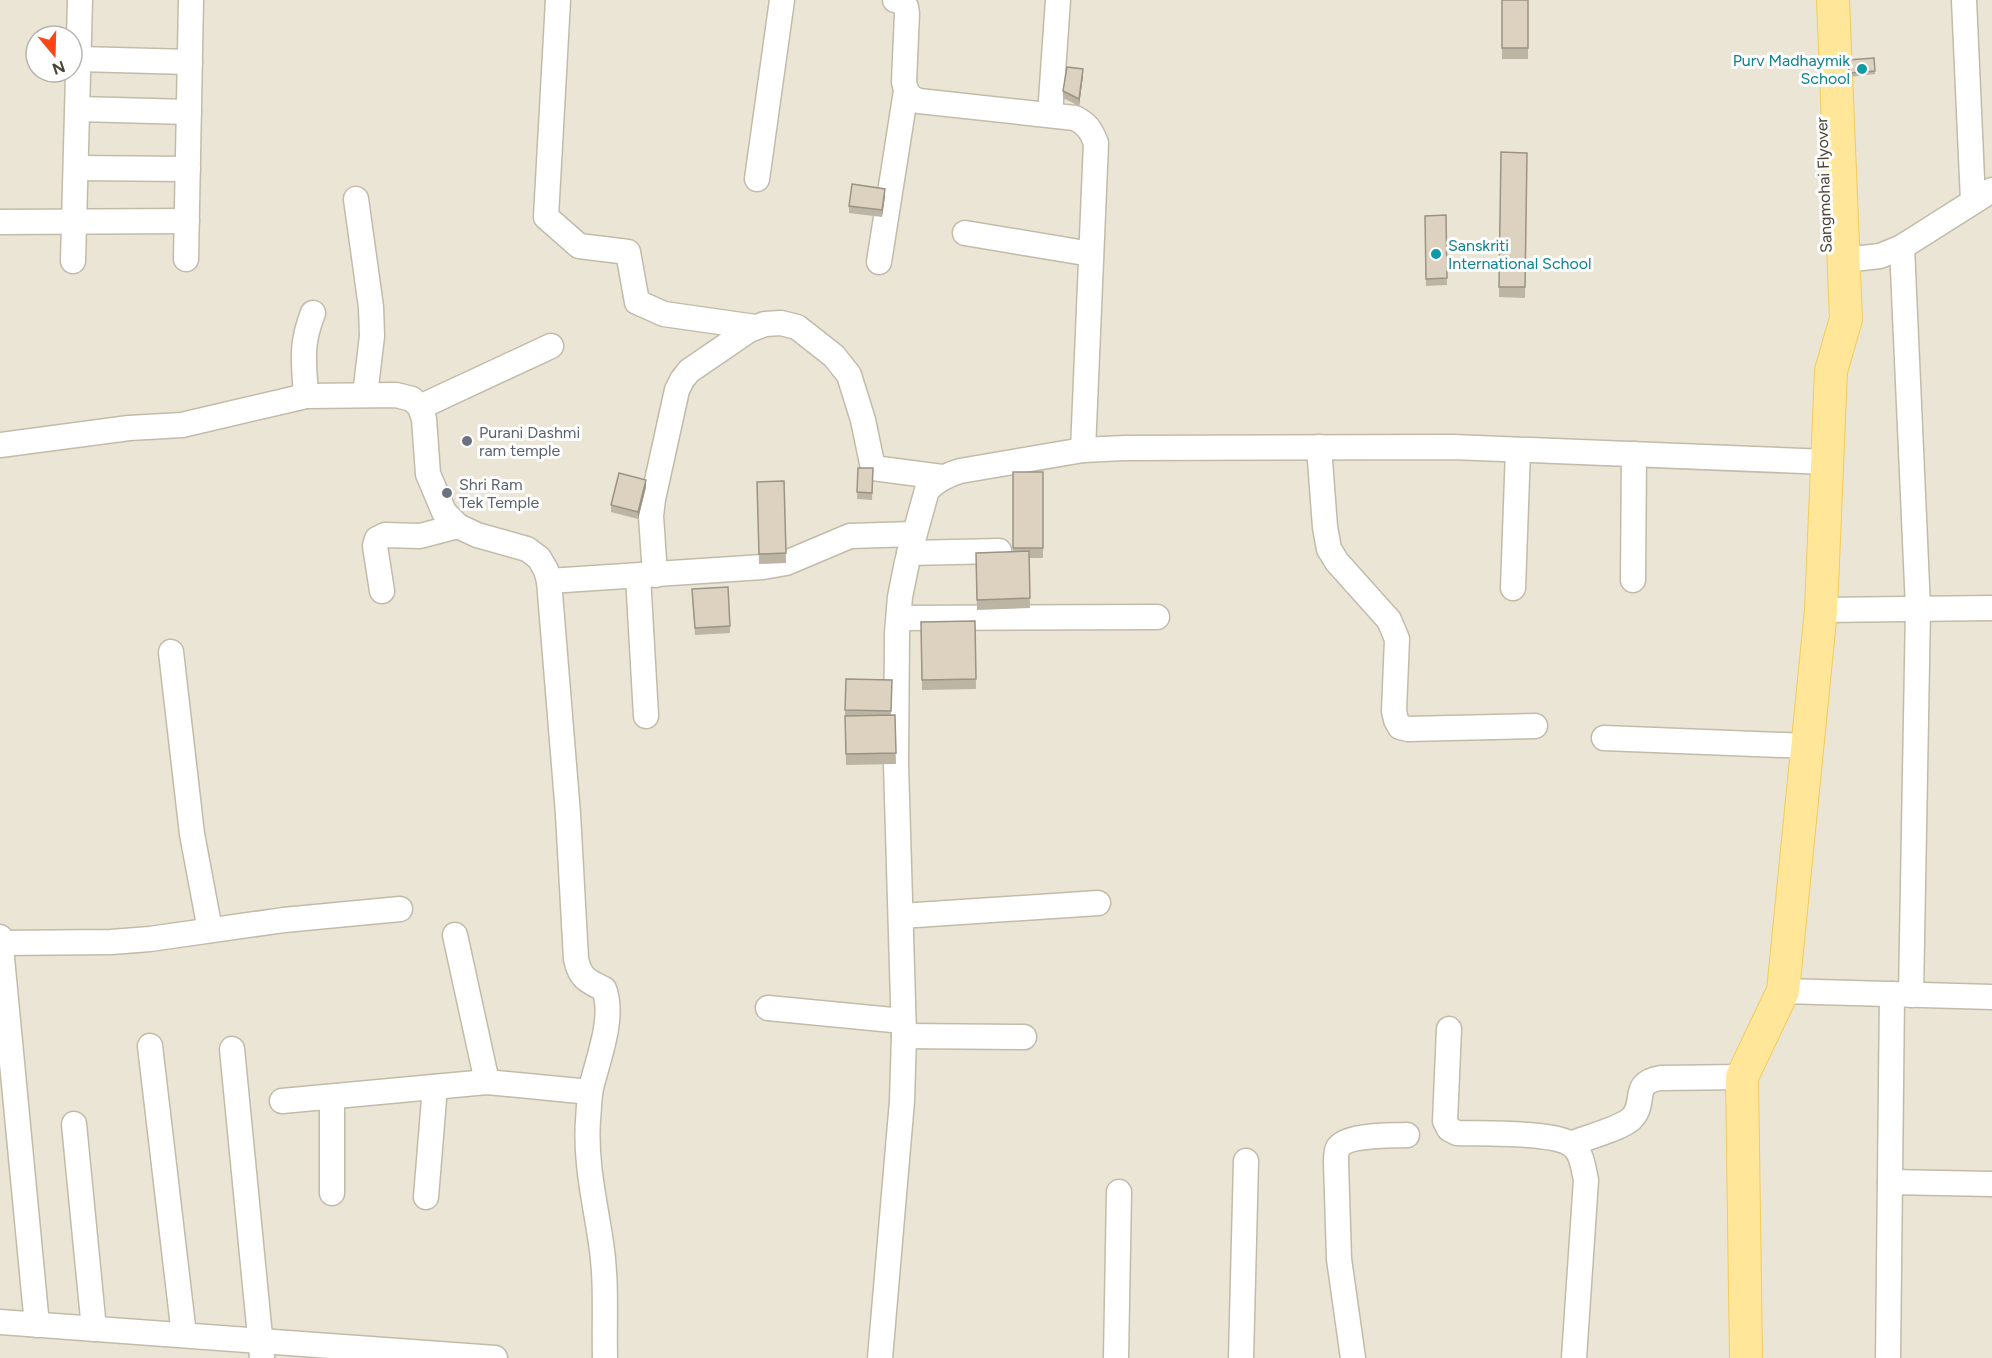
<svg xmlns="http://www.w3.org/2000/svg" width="1992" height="1358" font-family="Figtree,sans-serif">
  <rect width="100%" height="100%" fill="#f6f2e8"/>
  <!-- residential -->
  <path fill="#ebe5d6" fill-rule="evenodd" d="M0,0H1992V1358H0ZM36,36H72V72H36Z"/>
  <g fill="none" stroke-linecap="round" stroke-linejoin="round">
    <!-- minor casing -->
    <g stroke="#c3bbaa" stroke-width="27">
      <g id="minor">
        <polyline points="558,0 546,217 579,246 628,252 637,302 664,314 755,327"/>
        <path d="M895,0L900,1L906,7L907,14L904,82C906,92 909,98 919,101L1075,118C1087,124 1091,130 1096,143L1083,450"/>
        <polyline points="1964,0 1973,201"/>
        <polyline points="79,59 190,62"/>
        <polyline points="78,109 189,112"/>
        <polyline points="1050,115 1058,0"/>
        <polyline points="76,168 188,169"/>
        <polyline points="757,179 782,0"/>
        <polyline points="356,199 371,307 372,336 365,395"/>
        <polyline points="0,222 187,221"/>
        <polyline points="965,233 1091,254"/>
        <polyline points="1902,247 1918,608 1911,995"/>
        <polyline points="186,259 191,0"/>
        <polyline points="1844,260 1880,256 1902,247 1992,190"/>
        <polyline points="73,261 80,0"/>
        <polyline points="879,262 906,91"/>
        <path d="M306,396C304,362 300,346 313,313"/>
        <polyline points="420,407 551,346"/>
        <path d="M0,445L129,428L182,425L306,396L396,395L412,399L420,407L424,419L428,474L444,512L458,526L477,535L527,549L539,558L546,570L549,581L568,814L576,959C580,978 587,981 604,989C615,1017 598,1059 591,1088C589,1098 589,1109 588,1120C585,1162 595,1202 601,1243C607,1281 604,1320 605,1358"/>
        <polyline points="1319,447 1325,527 1329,549 1337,562 1389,620 1397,639 1394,711 1396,720 1400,727 1408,729 1535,726"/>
        <polyline points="909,553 999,551"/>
        <polyline points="655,575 651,516 653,499 677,390 682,380 689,371 749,330 765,324 781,323 797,327 834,356 849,375 863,420 873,468 942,477"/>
        <polyline points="638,576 646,716"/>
        <polyline points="1633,580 1634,454"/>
        <polyline points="549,581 763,567 786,563 850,536 914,534"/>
        <polyline points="1513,588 1518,450"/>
        <polyline points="382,591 375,546 377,539 385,535 420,536 458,526"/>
        <polyline points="1821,610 1992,608"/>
        <polyline points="899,618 1157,617"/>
        <polyline points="171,652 192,834 210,930"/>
        <polyline points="1604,738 1807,746"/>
        <polyline points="901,916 1098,903"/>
        <polyline points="455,935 487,1082"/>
        <polyline points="0,937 37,1325"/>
        <polyline points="0,943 111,942 150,939 284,920 400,909"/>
        <polyline points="1783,991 1992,997"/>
        <polyline points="768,1008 903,1021"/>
        <path d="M1449,1029L1445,1121L1449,1129L1457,1133C1483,1134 1548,1132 1569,1143C1582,1150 1583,1167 1586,1180L1574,1358"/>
        <polyline points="904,1036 1024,1037"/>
        <polyline points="150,1046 184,1335"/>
        <polyline points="232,1049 262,1357"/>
        <polyline points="282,1101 487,1082 590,1092"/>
        <polyline points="74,1124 94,1329"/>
        <path d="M1570,1144C1585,1138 1620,1129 1631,1119C1648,1103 1629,1083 1661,1078L1742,1077"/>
        <polyline points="1890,1182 1992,1184"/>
        <polyline points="332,1193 332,1097"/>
        <polyline points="426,1197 435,1087"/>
        <polyline points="0,1322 495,1358"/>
        <path d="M880,1358L902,1101L904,1036L896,764L897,633L900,597L907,562L927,490C937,480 946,475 960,471L1083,450L1124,448L1453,447L1827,462"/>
        <polyline points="1116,1358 1119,1192"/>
        <polyline points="1241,1358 1246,1161"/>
        <path d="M1353,1358L1339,1259L1336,1162C1336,1158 1336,1151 1338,1148C1347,1134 1392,1136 1407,1135"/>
        <polyline points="1888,1358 1892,994"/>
      </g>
    </g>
    <!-- major casing -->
    <g stroke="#f2cb5b" stroke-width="34">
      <polyline id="major" points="1746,1358 1742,1077 1783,991 1821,610 1831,371 1846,319 1833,0"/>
    </g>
    <!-- minor -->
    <use href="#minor" stroke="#fff" stroke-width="24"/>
    <!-- major -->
    <use href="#major" stroke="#ffe698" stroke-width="32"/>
  </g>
  <!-- wall -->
  <g fill="#bdb5a4">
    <rect x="1502" y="0" width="26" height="59"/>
    <polygon points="1874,58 1875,74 1849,77 1848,60"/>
    <polygon points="1083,76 1079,106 1063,98 1063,91"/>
    <polygon points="1501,152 1527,153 1525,298 1499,297"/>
    <polygon points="885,196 882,217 849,213 849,206"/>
    <polygon points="1446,215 1447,285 1426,286 1425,216"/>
    <polygon points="858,468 873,468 872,500 857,499"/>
    <polygon points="1013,472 1043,472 1043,558 1029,558 1030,608 977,610 976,553 1013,552"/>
    <polygon points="784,481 786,563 759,564 757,482"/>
    <polygon points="646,487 638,519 611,512 611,505"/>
    <polygon points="692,596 730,626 730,633 695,635"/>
    <polygon points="975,621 976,689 922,690 921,622"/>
    <polygon points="892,680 891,715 895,715 896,764 846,765 845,710"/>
  </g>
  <!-- shaded-wall -->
  <g fill="#9a9386">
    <polygon points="1083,69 1083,76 1079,106 1079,99"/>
    <polygon points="885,189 885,196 882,217 882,210"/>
    <polygon points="646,480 646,487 638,519 638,512"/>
  </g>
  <!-- building -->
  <g fill="#dcd2bf" stroke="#9a9386" stroke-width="1.5">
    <rect x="1502" y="0" width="26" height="48"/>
    <polygon points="1874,58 1875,71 1849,73 1848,60"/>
    <polygon points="1067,67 1083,69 1079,99 1063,91"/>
    <polygon points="1501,152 1527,153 1525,287 1499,287"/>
    <polygon points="852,184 885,189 882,210 849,206"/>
    <polygon points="1446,215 1447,278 1426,279 1425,216"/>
    <polygon points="858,468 873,468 872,493 857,492"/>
    <rect x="1013" y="472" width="30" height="76"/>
    <polygon points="619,473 646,480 638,512 611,505"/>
    <polygon points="784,481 786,553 759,554 757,482"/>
    <polygon points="1029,551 1030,598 977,600 976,553"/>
    <polygon points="728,587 730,626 695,628 692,589"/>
    <polygon points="975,621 976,679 922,680 921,622"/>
    <polygon points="846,679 892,680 891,711 845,710"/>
    <polygon points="895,715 896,753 846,754 845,716"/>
  </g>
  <!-- markers -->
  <g fill="#0f9aa8" stroke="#fff" stroke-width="2">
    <circle cx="1862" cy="69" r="6"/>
    <circle cx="1436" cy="254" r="6"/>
  </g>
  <g fill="#6b7280" stroke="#fff" stroke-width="2">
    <circle cx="467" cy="441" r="6"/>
    <circle cx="447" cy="493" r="6"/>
  </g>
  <g text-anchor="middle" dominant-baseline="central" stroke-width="6" stroke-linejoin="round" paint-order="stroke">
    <!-- culture labels -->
    <g font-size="16" fill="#0d838f" stroke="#fff" text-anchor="end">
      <text x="1850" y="60">Purv Madhaymik<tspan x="1850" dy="18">School</tspan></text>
      <text x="1448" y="245" text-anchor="start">Sanskriti<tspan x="1448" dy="18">International School</tspan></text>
    </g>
    <!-- street labels -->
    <g font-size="16" fill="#4b4336" stroke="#fff">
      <text transform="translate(1824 185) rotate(-92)">Sangmohai Flyover</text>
    </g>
    <!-- worship labels -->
    <g font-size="16" fill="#5b616d" stroke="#fff" text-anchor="start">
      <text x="479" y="432">Purani Dashmi<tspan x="479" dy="18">ram temple</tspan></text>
      <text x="459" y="484">Shri Ram<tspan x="459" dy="18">Tek Temple</tspan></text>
    </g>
  </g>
  <!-- north arrow -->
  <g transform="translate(54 54) rotate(161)"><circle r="28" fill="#ffffff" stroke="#b7b4af" stroke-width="1.5"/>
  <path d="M0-4.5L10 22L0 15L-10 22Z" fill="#ff4416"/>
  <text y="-9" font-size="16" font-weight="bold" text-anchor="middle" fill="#4b4336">N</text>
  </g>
</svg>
